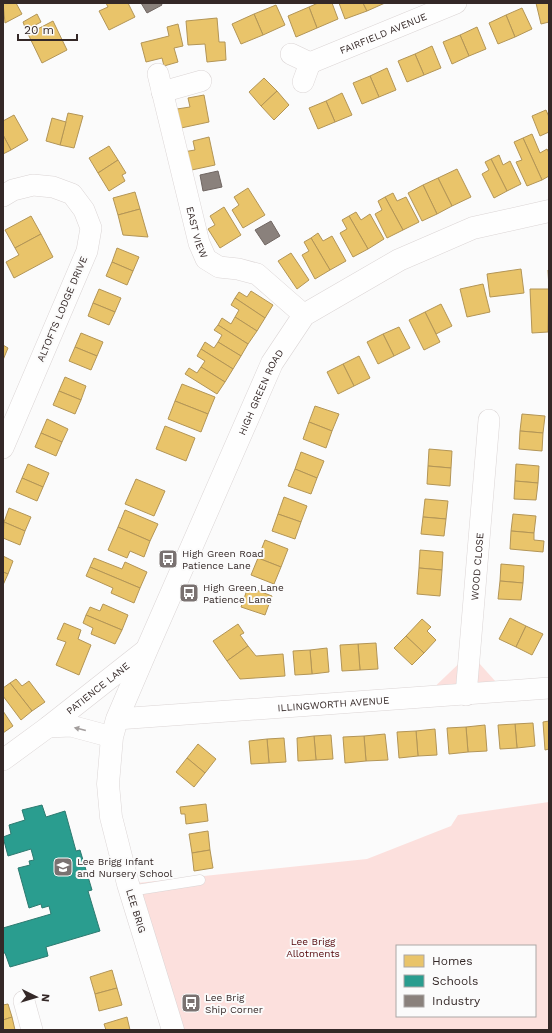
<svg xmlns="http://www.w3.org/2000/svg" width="552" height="1033" font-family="'Work Sans',sans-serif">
  <rect width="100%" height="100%" fill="#fbfbfb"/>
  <!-- green -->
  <g fill="#fce0dd" fill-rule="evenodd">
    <polygon points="470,653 504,691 424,697"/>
    <path d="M549,802V1030H173L128,884L367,859L451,826L458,815ZM397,946H535V1016H397Z"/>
  </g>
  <!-- homes -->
  <g fill="#e9c46a" stroke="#b39556">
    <polygon points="3,3 16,3 22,14 5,23"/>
    <polygon points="106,3 128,3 135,17 109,30 99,11 108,7"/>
    <polygon points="318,3 332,3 338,19 317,28 309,7"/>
    <polygon points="339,3 363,3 367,11 345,19"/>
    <polygon points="363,3 385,3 367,11"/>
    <polygon points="536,3 549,3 549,22 541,24"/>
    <polygon points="276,5 285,25 263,35 254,14"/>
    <polygon points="309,7 317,28 296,37 288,16"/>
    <polygon points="522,8 532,29 515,37 506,15"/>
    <polygon points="37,14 41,22 26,30 23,22"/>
    <polygon points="254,14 263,35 241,44 232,24"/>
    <polygon points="506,15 515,37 498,44 489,23"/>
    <polygon points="217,18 219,42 225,42 226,60 207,62 205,44 188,45 186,21"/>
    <polygon points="53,21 67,50 42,63 28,34"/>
    <polygon points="178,24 183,46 174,48 178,62 164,66 162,58 146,62 141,43 169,36 167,27"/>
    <polygon points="477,27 486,49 469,56 460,35"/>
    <polygon points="460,35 469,56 452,64 443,42"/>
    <polygon points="432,46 441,68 424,75 415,54"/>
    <polygon points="415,54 424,75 407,82 398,61"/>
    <polygon points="387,68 396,90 379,97 370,76"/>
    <polygon points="370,76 379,97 362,104 353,83"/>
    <polygon points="264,78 277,91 261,106 249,92"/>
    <polygon points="277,91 289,105 274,120 261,106"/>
    <polygon points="342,93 352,115 335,122 326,101"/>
    <polygon points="204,95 209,122 181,128 177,109 190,107 188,98"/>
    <polygon points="326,101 335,122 318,129 309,108"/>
    <polygon points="546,110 549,117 549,132 540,136 532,116"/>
    <polygon points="68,113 83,116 74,148 60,145"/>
    <polygon points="14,115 28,140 11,150 3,135 3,121"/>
    <polygon points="52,118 66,122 60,145 46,141"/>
    <polygon points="532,134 540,153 547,149 549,153 549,176 542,180 523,138"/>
    <polygon points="3,135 11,150 3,154"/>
    <polygon points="209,137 215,165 187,171 183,152 195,150 193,141"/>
    <polygon points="523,138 542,180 527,186 516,162 522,160 514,142"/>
    <polygon points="109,146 118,160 98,173 89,158"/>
    <polygon points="499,155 503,165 510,161 521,184 507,191 491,159"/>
    <polygon points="491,159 507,191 494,198 482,174 489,170 485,162"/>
    <polygon points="118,160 126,173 122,175 125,181 109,191 98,173"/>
    <polygon points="457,169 471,197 452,206 438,178"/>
    <polygon points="438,178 452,206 437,214 423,185"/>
    <polygon points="423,185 437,214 422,221 408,193"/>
    <polygon points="248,188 265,215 243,228 232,210 239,205 234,197"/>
    <polygon points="135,192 140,209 118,215 113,198"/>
    <polygon points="393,193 397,201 406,197 419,222 403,230 385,197"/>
    <polygon points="385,197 403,230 387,238 375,214 382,210 378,201"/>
    <polygon points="224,207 241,235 220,248 208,229 215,225 210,216"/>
    <polygon points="140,209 148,237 123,235 118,215"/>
    <polygon points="356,212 361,220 370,214 384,239 368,249 349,216"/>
    <polygon points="31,216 41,234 15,248 5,230"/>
    <polygon points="349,216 368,249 353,257 340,233 347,229 342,220"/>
    <polygon points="318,233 323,241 332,236 346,261 330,270 311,238"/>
    <polygon points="41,234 53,257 14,278 6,262 19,255 15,248"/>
    <polygon points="311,238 330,270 315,279 302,255 309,251 304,242"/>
    <polygon points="117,248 139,257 133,271 112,262"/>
    <polygon points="291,253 309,280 297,289 278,261"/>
    <polygon points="112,262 133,271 127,285 106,276"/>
    <polygon points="521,269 524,293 490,297 487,274"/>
    <polygon points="548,270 549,270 548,332 532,333 530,289 549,289"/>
    <polygon points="483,284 490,312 467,317 460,289"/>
    <polygon points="99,289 121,298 115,312 93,303"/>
    <polygon points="251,291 273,305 265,318 235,298 239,292 247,297"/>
    <polygon points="235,298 265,318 257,331 235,317 239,310 231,305"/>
    <polygon points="93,303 115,312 109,325 88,316"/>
    <polygon points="441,304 452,326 436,334 425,312"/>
    <polygon points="425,312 440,342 424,350 409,320"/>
    <polygon points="235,317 257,331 248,344 218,325 222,318 231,324"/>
    <polygon points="218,325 248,344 241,356 218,342 222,335 214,330"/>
    <polygon points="399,327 410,348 394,356 383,334"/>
    <polygon points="81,333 103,342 97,356 75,347"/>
    <polygon points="383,334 394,356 378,364 367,342"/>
    <polygon points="205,342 214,348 218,342 241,356 233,369 201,349"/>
    <polygon points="3,345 8,348 3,360"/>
    <polygon points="75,347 97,356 91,370 69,361"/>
    <polygon points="201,349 233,369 225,382 201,367 205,361 197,356"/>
    <polygon points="359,356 370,378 354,386 343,364"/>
    <polygon points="343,364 354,386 338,394 327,372"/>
    <polygon points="201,367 225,382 217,394 185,374 189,368 197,373"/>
    <polygon points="65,377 86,386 81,400 59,391"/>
    <polygon points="182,384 215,397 208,414 175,401"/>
    <polygon points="59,391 81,400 75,414 53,405"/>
    <polygon points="175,401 208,414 201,432 168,419"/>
    <polygon points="315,406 339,414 332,431 309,422"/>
    <polygon points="522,414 545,416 543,433 520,431"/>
    <polygon points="47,419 68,429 62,442 41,433"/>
    <polygon points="309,422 332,431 326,448 303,439"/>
    <polygon points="165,426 195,438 186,461 156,449"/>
    <polygon points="520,431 543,433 542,451 519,449"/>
    <polygon points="41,433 62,442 56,456 35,447"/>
    <polygon points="429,449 452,451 451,468 428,466"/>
    <polygon points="301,452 324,461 317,478 295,469"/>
    <polygon points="28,464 49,473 43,487 22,478"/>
    <polygon points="516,464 539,466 538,483 515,481"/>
    <polygon points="428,466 451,468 450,486 427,484"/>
    <polygon points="295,469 317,478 311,494 288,486"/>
    <polygon points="22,478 43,487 37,501 16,492"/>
    <polygon points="136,479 165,491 154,516 125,504"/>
    <polygon points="515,481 538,483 536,500 514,499"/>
    <polygon points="284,497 307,506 301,522 278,514"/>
    <polygon points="425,499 448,501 446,519 423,517"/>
    <polygon points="9,508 31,517 25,531 4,522"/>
    <polygon points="125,510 158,524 150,541 118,527"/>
    <polygon points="278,514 301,522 295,539 272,531"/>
    <polygon points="513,514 536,516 534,533 511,531"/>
    <polygon points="423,517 446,519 444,536 421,534"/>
    <polygon points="4,522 25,531 20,545 3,538"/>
    <polygon points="118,527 150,541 144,557 130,551 127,558 108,550"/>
    <polygon points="511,531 534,533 534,540 544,541 543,552 510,549"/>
    <polygon points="265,540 288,549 281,567 258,558"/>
    <polygon points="420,550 443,552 442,570 419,568"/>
    <polygon points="3,556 13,561 8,574 3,572"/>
    <polygon points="94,558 122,569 125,562 147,572 140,588 90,567"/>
    <polygon points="258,558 281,567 274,584 251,575"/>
    <polygon points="501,564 524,566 523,583 500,581"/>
    <polygon points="90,567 140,588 134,603 111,593 113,588 86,576"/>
    <polygon points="419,568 442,570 440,596 417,594"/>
    <polygon points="3,572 8,574 3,585"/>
    <polygon points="500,581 523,583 521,600 498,599"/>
    <polygon points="248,587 272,596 265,615 241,607"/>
    <polygon points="103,604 128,615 122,630 86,615 90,607 100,611"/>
    <polygon points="86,615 122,630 115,644 91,634 93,628 83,623"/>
    <polygon points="510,618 526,626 516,647 499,639"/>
    <polygon points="422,619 431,627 427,631 436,640 424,653 406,636"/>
    <polygon points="64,623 81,630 78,639 91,645 79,675 56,665 66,642 57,639"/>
    <polygon points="238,624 244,633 240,635 248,646 227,661 213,641"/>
    <polygon points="526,626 543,634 532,655 516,647"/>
    <polygon points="406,636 424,653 412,665 394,648"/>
    <polygon points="376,643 378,669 360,670 358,644"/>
    <polygon points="358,644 360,670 342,671 340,645"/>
    <polygon points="248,646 256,656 283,654 285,676 240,679 227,661"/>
    <polygon points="327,648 329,672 312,674 310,650"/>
    <polygon points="310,650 312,674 295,675 293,651"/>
    <polygon points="16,679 22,686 29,681 45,702 32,711 10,683"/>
    <polygon points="10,683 32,711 21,720 3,696 3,688"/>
    <polygon points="3,711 13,726 3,733"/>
    <polygon points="549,721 549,749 545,750 543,722"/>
    <polygon points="533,723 535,746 517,748 515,724"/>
    <polygon points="515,724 517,748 500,749 498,725"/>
    <polygon points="485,725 487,751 468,752 466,727"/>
    <polygon points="466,727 468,752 449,754 447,728"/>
    <polygon points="435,729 437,755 418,756 416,731"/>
    <polygon points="416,731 418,756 399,758 397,732"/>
    <polygon points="385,734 388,760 366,761 364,736"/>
    <polygon points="331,735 333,759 316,760 314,736"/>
    <polygon points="314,736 316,760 298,761 297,738"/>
    <polygon points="364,736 366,761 345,763 343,737"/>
    <polygon points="284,738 286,762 269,763 267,739"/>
    <polygon points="267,739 269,763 251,764 249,741"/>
    <polygon points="198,744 216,759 205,773 187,758"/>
    <polygon points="187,758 205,773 194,787 176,772"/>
    <polygon points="206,804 208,821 186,824 185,814 181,814 180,807"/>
    <polygon points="208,831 210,850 192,853 189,834"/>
    <polygon points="210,850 213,868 194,871 192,853"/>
    <polygon points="112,970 117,988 95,994 90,977"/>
    <polygon points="117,988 122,1005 99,1011 95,994"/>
    <polygon points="8,1004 12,1017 3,1020 3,1005"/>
    <polygon points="12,1017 15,1030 3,1030 3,1020"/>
    <polygon points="127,1017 130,1030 106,1030 104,1024"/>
  </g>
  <!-- schools -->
  <polygon fill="#2a9d8f" stroke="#2d7a70" points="42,805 46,817 65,811 76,851 80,850 92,890 88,891 100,931 46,947 48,956 10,967 5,953 3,953 3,928 51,914 49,906 42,908 41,904 29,908 18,868 30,865 29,861 34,860 31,849 8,856 3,837 11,834 9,825 25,820 22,810"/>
  <!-- industry -->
  <g fill="#8a817c" stroke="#706662">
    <polygon points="141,3 161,3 162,5 147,13"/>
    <polygon points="218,171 222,187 203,191 200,175"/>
    <polygon points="271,221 280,236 265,245 255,230"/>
  </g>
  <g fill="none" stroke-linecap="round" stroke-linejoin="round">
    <!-- lane casing -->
    <g stroke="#dbd5d5" stroke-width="11">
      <polyline id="lane" points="130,891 200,880"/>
    </g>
    <!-- street casing -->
    <g stroke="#dbd5d5" stroke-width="22">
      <g id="street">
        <polyline points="291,54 310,63 303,82"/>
        <path id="s1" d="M310,63L456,3"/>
        <path id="s2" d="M158,74L199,243L206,259L219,267L238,269L257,274L304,315"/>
        <polyline points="162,92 201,81"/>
        <polyline points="3,196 13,190 33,185 53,187 72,194 84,210 91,228 87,251 3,448"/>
        <path id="s3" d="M466,695L489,420"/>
        <path id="s4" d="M117,719L549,688"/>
        <polyline points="48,727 71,726 112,737"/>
        <path id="s5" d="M3,760L48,727L147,649"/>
        <polyline points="24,1001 32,1030"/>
      </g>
    </g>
    <!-- secondary casing -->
    <g stroke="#dbd5d5" stroke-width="23">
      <g id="secondary">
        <path id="s6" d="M173,1030L128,884L111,817L108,784L112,737L117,719L147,649L272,363L304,315L399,260L473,228L549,211"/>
      </g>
    </g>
    <!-- lane -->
    <use href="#lane" stroke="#fefefe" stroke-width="10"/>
    <!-- street -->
    <use href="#street" stroke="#fefefe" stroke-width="21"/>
    <!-- secondary -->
    <use href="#secondary" stroke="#fefefe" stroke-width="22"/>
  </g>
  <!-- one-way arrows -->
  <defs><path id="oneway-solid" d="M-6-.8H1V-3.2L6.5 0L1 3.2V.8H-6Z"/></defs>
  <use fill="#a39e9d" href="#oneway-solid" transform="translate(80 729) rotate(-166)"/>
  <!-- icons -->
  <defs>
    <g id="bus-square" transform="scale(1)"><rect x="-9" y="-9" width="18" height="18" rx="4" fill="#7a7271" stroke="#fbfbfb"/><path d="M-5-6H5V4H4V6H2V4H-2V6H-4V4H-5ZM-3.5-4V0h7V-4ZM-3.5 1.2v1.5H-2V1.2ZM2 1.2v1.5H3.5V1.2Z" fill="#fff"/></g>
    <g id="school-square" transform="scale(1)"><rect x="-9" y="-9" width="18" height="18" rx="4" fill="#7a7271" stroke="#fbfbfb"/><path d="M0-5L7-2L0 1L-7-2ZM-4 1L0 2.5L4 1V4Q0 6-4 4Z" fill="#fff"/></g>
  </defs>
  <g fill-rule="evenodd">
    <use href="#bus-square" x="168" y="559"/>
    <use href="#bus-square" x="189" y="593"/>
    <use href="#school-square" x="63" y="867"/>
    <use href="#bus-square" x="191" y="1003"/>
  </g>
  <g text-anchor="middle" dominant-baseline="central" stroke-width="4" stroke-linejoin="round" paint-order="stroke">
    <!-- street labels -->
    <g font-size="10" fill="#342827" stroke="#fbfbfb">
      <text stroke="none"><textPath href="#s1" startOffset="79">FAIRFIELD AVENUE</textPath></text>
      <text stroke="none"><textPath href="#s2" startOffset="163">EAST VIEW</textPath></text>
      <text transform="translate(62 309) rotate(-67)">ALTOFTS LODGE DRIVE</text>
      <text stroke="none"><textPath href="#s6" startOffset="678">HIGH GREEN ROAD</textPath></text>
      <text stroke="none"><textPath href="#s3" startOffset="129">WOOD CLOSE</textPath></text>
      <text stroke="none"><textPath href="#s5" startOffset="119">PATIENCE LANE</textPath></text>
      <text stroke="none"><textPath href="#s4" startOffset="217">ILLINGWORTH AVENUE</textPath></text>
      <text transform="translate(136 911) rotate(73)">LEE BRIG</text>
    </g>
    <!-- poi labels -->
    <g font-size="10" fill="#342827" stroke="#fbfbfb" text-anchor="start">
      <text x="182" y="553">High Green Road<tspan x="182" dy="12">Patience Lane</tspan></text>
      <text x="203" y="587">High Green Lane<tspan x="203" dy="12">Patience Lane</tspan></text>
      <text x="77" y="861">Lee Brigg Infant<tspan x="77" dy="12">and Nursery School</tspan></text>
      <text x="205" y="997">Lee Brig<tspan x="205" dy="12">Ship Corner</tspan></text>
    </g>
    <!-- park labels -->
    <g font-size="10" fill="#530609" stroke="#fbfbfb">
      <text x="313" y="941">Lee Brigg<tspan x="313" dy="12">Allotments</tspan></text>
    </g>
  </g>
  <!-- border -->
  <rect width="552" height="1033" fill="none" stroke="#342827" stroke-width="8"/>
  <!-- legend -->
  <rect x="396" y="945" width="140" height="72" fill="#fbfbfb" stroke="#aba7a6"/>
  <rect x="404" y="955" width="20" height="12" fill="#e9c46a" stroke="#aba7a6"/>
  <text x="432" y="965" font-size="12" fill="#342827">Homes</text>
  <rect x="404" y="975" width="20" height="12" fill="#2a9d8f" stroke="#aba7a6"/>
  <text x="432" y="985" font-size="12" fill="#342827">Schools</text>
  <rect x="404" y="995" width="20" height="12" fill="#8a817c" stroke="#aba7a6"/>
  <text x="432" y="1005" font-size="12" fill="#342827">Industry</text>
  <!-- north arrow -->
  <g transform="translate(36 997) rotate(95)" stroke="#fbfbfb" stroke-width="3" paint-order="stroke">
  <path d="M0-3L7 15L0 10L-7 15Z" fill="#342827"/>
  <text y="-6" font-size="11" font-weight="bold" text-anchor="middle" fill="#342827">N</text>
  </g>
  <!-- scale -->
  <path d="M18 34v6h59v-6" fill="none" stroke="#342827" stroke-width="2"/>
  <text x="24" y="34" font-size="12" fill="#342827" stroke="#fbfbfb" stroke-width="3" paint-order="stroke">20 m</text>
</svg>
